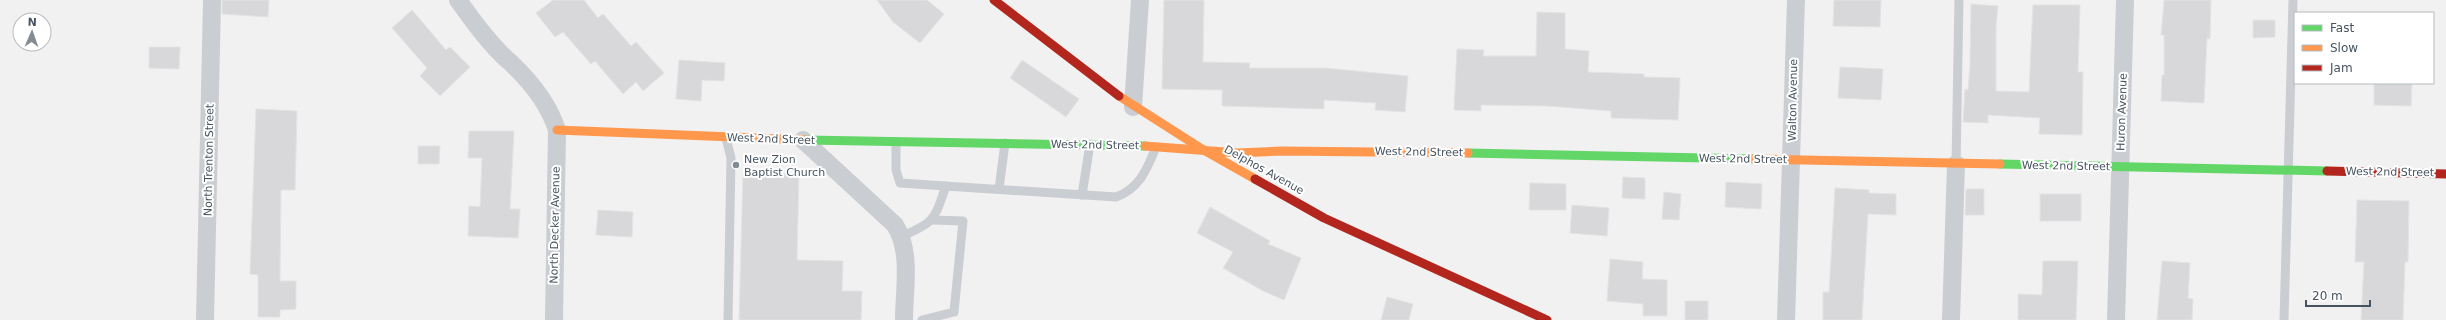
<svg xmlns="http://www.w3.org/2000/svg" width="2446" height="320" font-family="'DejaVu Sans',sans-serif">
  <rect width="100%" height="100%" fill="#f2f1f1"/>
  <!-- building -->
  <g fill="#d8d8da" stroke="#e3e3e4">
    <polygon points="222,0 269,0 268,17 222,14"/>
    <polygon points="553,0 584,0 598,18 603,14 631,46 636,42 664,73 643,91 636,82 623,94 595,61 591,64 563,32 555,37 536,13"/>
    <polygon points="877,0 927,0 944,14 920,43 893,22"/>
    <polygon points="1164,0 1204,0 1203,62 1250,63 1249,68 1325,68 1408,76 1405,112 1375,110 1376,103 1324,100 1324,109 1222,106 1222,90 1162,89"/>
    <polygon points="1834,0 1881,0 1880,27 1833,26"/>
    <polygon points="2164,0 2211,0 2210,39 2207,38 2204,103 2161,101 2162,75 2164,75 2164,35 2161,35"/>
    <polygon points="1971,4 1998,6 1996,26 1996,91 2029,92 2033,5 2080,5 2078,72 2083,72 2082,135 2039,134 2040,118 1988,115 1988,123 1963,122 1965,89 1968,90 1970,66"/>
    <polygon points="412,10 446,50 450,47 470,67 440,96 420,76 427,68 392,28"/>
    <polygon points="1537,12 1565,13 1565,49 1589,51 1588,72 1644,74 1644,77 1680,78 1678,120 1611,118 1611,111 1548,106 1481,105 1481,111 1454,110 1457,49 1484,50 1483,56 1536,56"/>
    <polygon points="2253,20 2275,20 2275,37 2253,38"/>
    <polygon points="149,47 180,47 179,69 149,68"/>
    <polygon points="679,60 725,63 724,81 702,80 701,101 676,99"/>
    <polygon points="1022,60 1079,99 1066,117 1010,78"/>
    <polygon points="1840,67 1883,69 1881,100 1838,98"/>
    <polygon points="2374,83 2412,83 2411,106 2374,105"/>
    <polygon points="256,109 297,111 295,190 281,190 280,281 296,281 296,309 280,310 280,317 258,317 258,275 250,274"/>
    <polygon points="469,131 514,131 510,209 520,209 518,238 468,236 469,206 480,207 482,158 468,158"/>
    <polygon points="418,146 440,146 439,164 418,164"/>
    <polygon points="743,173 799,174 797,260 843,261 842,291 862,291 861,320 739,320"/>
    <polygon points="1623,177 1645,178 1645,199 1622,198"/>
    <polygon points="1726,182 1762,184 1761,209 1725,207"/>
    <polygon points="1530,183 1566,184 1566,210 1529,210"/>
    <polygon points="1835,188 1869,190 1869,193 1896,194 1896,215 1868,214 1862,320 1823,320 1823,292 1829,292"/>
    <polygon points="1966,189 1984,189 1984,215 1965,215"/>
    <polygon points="1664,192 1681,194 1679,220 1662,219"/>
    <rect x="2040" y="194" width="41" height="27"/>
    <polygon points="2357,200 2409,201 2408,262 2405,262 2403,320 2361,320 2364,262 2355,262"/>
    <polygon points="1572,205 1609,208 1607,236 1570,233"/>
    <polygon points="1210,207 1270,241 1268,244 1301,258 1284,300 1263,291 1223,268 1233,252 1197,233"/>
    <polygon points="598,210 633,212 632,237 596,235"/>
    <polygon points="1610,259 1643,262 1642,279 1667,280 1667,316 1643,316 1643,304 1607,301"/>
    <polygon points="2043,261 2078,261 2076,320 2018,320 2018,294 2042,295"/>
    <polygon points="2162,261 2190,263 2188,298 2193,299 2192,320 2157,320"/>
    <polygon points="1387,297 1413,304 1409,320 1381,320"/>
    <rect x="1685" y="301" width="23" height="19"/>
  </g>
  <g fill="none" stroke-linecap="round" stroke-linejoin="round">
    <!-- lane -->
    <g stroke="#cacdd1" stroke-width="9">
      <polyline points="726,138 731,158 728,320"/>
      <path d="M896,142V170L900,183L1116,197C1140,188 1147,169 1156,147"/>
      <polyline points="1956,164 1959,0"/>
      <polyline points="999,189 1005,143"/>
      <polyline points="1082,195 1090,144"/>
      <path d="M902,236C936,222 934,219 946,186"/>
      <polyline points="922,320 954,312 963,221 933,220"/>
      <polyline points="2284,320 2293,0"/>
    </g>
    <!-- street -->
    <g stroke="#cacdd1" stroke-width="18">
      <path d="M458,0C473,21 491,46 511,63C530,81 549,105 557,130L554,320"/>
      <polyline points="1133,107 1140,0"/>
      <path d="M803,140L895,225C912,252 904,289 904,320"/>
      <polyline points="205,320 212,0"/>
      <polyline points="1786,320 1796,0"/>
      <polyline points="1951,320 1956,164"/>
      <polyline points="2116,320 2125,0"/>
    </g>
    <!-- fast -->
    <g stroke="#63d668" stroke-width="9">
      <polyline points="806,140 1145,146"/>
      <polyline points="1468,153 1754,159"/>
      <polyline points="2000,164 2327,171"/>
    </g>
    <!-- slow -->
    <g stroke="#ff974d" stroke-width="9">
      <polyline points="1119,96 1202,149 1255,179"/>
      <polyline points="557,130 806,140"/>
      <polyline points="1145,146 1238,153 1282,151 1468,153"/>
      <polyline points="1754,159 2000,164"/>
    </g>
    <!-- jam -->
    <g stroke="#b3261e" stroke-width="9">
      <polyline points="994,0 1119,96"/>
      <polyline points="2327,171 2446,174"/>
      <polyline points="1255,179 1324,218 1547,320"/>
    </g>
  </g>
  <!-- markers -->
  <circle fill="#838b93" stroke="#fff" stroke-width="1.5" cx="736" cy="165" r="4"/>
  <g text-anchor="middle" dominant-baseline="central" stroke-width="4" stroke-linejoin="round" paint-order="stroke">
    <!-- street labels -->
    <g font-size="11" fill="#475460" stroke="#fff">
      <text transform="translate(1793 100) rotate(-89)">Walton Avenue</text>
      <text transform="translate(2122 112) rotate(-88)">Huron Avenue</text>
      <text transform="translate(771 139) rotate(2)">West 2nd Street</text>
      <text transform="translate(1095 145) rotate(1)">West 2nd Street</text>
      <text transform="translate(1419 152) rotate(1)">West 2nd Street</text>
      <text transform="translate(1743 159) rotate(1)">West 2nd Street</text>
      <text transform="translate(209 160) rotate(-89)">North Trenton Street</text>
      <text transform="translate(2066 166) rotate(1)">West 2nd Street</text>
      <text transform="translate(1264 170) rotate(29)">Delphos Avenue</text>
      <text transform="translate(2390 172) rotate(1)">West 2nd Street</text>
      <text transform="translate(555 225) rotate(-89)">North Decker Avenue</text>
    </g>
    <!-- poi labels -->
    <g font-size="11" fill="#475460" stroke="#fff" text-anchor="start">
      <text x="744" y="159">New Zion<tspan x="744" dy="13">Baptist Church</tspan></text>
    </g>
  </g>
  <!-- legend -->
  <rect x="2294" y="12" width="140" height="72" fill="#ffffff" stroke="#b5bbbf"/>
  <rect x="2302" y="25" width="20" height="6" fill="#63d668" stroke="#b5bbbf"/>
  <text x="2330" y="32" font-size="12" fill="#475460">Fast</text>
  <rect x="2302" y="45" width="20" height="6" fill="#ff974d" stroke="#b5bbbf"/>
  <text x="2330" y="52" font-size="12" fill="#475460">Slow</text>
  <rect x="2302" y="65" width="20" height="6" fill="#b3261e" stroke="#b5bbbf"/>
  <text x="2330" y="72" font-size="12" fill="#475460">Jam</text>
  <!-- north arrow -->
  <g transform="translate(32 32) rotate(2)"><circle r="19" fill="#ffffff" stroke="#b5bbbf"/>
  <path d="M0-3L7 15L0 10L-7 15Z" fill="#838b93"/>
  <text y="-6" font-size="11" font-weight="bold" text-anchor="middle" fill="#475460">N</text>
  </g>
  <!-- scale -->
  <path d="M2306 300v6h64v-6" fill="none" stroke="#475460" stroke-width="2"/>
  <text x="2312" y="300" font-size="12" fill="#475460" stroke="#ffffff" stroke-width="3" paint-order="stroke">20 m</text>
</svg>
